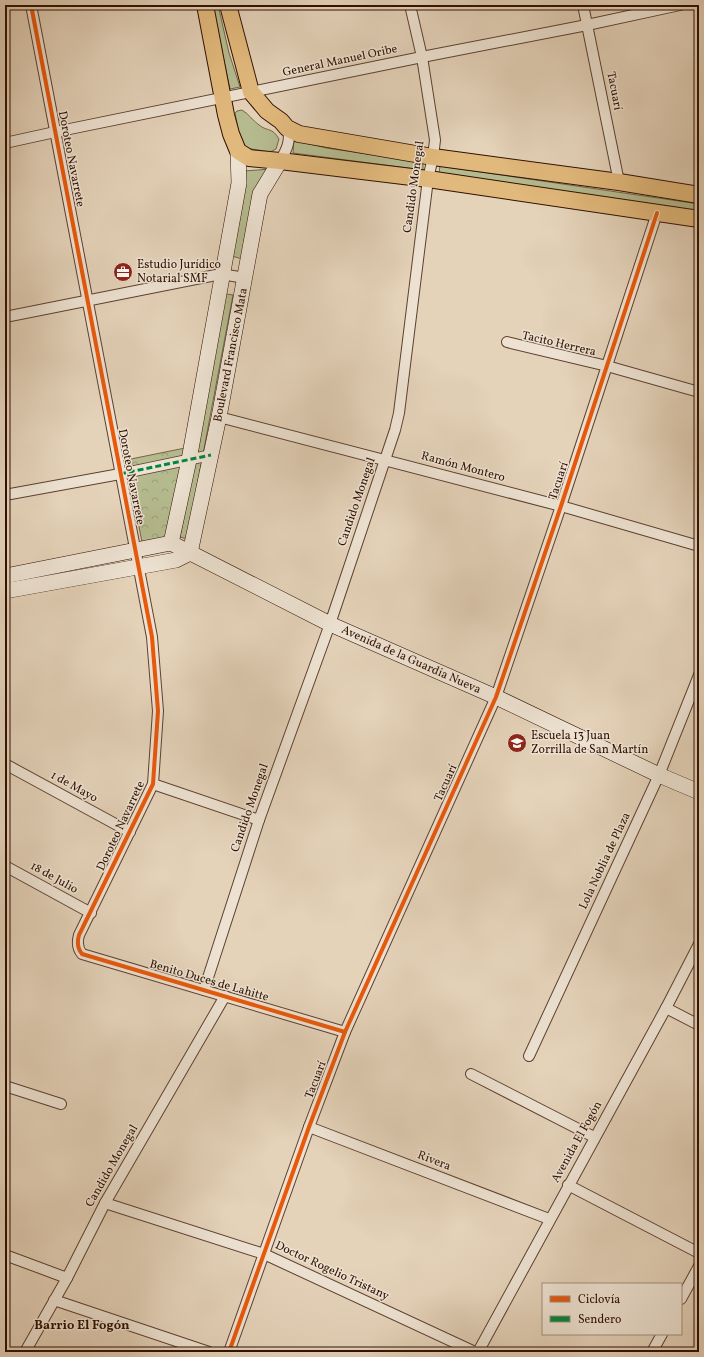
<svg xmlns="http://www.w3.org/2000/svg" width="704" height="1357" font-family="Vollkorn,serif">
  <defs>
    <pattern id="park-crowns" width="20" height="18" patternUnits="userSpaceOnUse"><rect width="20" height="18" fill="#b5bb8f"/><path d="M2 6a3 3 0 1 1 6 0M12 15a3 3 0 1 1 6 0" fill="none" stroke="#9ca07a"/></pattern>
  </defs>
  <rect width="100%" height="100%" fill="#e4d2b9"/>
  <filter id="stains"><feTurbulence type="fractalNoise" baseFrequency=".005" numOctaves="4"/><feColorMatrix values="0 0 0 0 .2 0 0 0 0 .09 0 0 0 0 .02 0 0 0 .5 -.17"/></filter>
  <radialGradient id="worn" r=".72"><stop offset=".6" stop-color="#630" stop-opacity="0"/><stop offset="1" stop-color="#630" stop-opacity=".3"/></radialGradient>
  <!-- green -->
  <g fill="#b5bb8f" stroke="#726648">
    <polygon points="212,5 218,5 229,53 240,87 230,89"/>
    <path d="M242,110C249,114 252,120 259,125C268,132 272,127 279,139L276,149L270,152L246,148L240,140L235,113L237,111Z"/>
    <polygon points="294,140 326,148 423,162 423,170 293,153"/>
    <polygon points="440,166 699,204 699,212 439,173"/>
    <polygon points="271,169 242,259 232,256 244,171"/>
    <polygon points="226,294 233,295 187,539 180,537"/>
  </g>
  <!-- park -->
  <polygon fill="url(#park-crowns)" stroke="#726648" points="185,448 166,538 142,542 126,460"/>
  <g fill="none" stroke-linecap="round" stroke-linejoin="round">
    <!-- street casing -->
    <g stroke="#5d4030" stroke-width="12">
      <g id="street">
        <path d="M31,5L152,637L158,711L153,784L79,935C77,942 77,948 82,954L345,1032"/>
        <polyline points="583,5 619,182"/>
        <polyline points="5,143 55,132 422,57 587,25 680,5"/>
        <path d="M280,161C286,151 292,140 287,128"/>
        <polyline points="5,317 221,274 245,278"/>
        <polyline points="507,342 607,366 699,392"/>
        <polyline points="219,417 561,506 699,546"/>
        <polyline points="5,495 120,474 211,455"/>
        <polyline points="5,764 130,832"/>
        <polyline points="153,784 259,820"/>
        <polyline points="5,866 91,913"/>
        <polyline points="204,990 259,820 330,624 395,430 399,413 428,179 433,157 435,140 422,57 410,5"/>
        <polyline points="666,1008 699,1025"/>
        <polyline points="529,1056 659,775 699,675"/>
        <polyline points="471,1074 594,1137"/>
        <polyline points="5,1086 61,1104"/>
        <polyline points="309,1127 549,1219"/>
        <polyline points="568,1185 699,1253"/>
        <polyline points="105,1203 264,1254 475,1352"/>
        <polyline points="5,1255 67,1278"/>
        <polyline points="681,1299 699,1266"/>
        <polyline points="54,1300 209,1352"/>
        <polyline points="25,1352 67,1278 105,1203 225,996"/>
        <polyline points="229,1352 309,1127 345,1032 496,697 561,506 657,213"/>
        <polyline points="478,1352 666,1008 699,944"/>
        <polyline points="652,1352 662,1334"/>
      </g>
    </g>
    <!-- secondary casing -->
    <g stroke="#301002" stroke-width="16">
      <g id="secondary">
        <polyline points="171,543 189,460 239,183 238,151"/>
        <polyline points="190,553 219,417 260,194 280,161"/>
        <polyline points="5,576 171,543 330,624 496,697 659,775 699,792"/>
        <polyline points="5,591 176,560 190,553"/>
      </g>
    </g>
    <!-- primary casing -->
    <g stroke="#301002" stroke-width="18">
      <g id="primary">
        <polyline points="205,5 226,115 231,134 238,151 249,158 280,161 428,179 699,219"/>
        <polyline points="228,5 251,92 267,111 281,121 287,128 299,134 433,157 619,182 699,195"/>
      </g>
    </g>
    <!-- street -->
    <use href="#street" stroke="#ede2d2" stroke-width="10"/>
    <!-- secondary -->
    <use href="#secondary" stroke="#ede2d2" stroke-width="15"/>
    <!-- primary -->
    <use href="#primary" stroke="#e2b97c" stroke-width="16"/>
    <!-- quiet -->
    <polyline stroke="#00873e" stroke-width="3" stroke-dasharray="6 3" stroke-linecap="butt" points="120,474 211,455"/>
    <!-- cycleway casing -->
    <g stroke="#ede2d2" stroke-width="6">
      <g id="cycleway">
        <path d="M31,5L152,637L158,711L153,784L79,935C77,942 77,948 82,954L345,1032"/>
        <polyline points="229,1352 309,1127 345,1032 496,697 561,506 657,213"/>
      </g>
    </g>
    <!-- cycleway -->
    <use href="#cycleway" stroke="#e8590c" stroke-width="4"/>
  </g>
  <!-- icons -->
  <defs>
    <g id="office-disc" transform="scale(1)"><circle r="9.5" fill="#8f2418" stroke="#ede2d2"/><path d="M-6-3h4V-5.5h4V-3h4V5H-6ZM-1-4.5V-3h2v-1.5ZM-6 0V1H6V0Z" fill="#fff"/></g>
    <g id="school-disc" transform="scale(1)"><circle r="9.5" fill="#8f2418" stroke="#ede2d2"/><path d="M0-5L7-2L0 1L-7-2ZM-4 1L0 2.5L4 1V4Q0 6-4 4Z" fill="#fff"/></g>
  </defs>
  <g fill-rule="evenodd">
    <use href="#office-disc" x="123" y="272"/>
    <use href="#school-disc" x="517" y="743"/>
  </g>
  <g text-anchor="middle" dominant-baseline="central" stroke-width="3" stroke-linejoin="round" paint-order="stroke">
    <!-- street labels -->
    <g font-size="12" fill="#301002" stroke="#ede2d2">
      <text transform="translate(340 61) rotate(-12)">General Manuel Oribe</text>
      <text transform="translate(614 91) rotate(79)">Tacuarí</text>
      <text transform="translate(71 159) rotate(79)">Doroteo Navarrete</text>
      <text transform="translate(414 187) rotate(-82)">Candido Monegal</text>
      <text transform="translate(559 344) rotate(13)">Tacito Herrera</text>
      <text transform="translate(231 355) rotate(-79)">Boulevard Francisco Mata</text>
      <text transform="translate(463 467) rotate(15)">Ramón Montero</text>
      <text transform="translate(131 477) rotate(79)">Doroteo Navarrete</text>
      <text transform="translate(559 481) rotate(-72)">Tacuarí</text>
      <text transform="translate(357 502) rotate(-71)">Candido Monegal</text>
      <text transform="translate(411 660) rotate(24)">Avenida de la Guardia Nueva</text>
      <text transform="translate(446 783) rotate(-66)">Tacuarí</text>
      <text transform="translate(74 787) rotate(29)">1 de Mayo</text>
      <text transform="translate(250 808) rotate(-71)">Candido Monegal</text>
      <text transform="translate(121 826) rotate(-65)">Doroteo Navarrete</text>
      <text transform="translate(605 861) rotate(-65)">Lola Noblia de Plaza</text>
      <text transform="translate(54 878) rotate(29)">18 de Julio</text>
      <text transform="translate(209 981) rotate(16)">Benito Duces de Lahitte</text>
      <text transform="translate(316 1080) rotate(-69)">Tacuarí</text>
      <text transform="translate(577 1142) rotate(-61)">Avenida El Fogón</text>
      <text transform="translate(434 1161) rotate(21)">Rivera</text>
      <text transform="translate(112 1166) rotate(-60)">Candido Monegal</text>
      <text transform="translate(332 1271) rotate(25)">Doctor Rogelio Tristany</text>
    </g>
    <!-- poi labels -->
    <g font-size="12" fill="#301002" stroke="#ede2d2" text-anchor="start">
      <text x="137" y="265">Estudio Jurídico<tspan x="137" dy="14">Notarial SMF</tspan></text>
      <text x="531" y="736">Escuela 13 Juan<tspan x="531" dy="14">Zorrilla de San Martín</tspan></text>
    </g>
    <!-- neighbourhood labels -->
    <g font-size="13" font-weight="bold" fill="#301002" stroke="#ede2d2">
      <text x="82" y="1326">Barrio El Fogón</text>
    </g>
  </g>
  <!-- margin -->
  <rect width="704" height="1357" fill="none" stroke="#e4d2b9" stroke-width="20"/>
  <rect x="6" y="6" width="692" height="1345" fill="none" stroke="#301002" stroke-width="2"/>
  <rect x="10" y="10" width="684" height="1337" fill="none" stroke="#301002"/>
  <!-- legend -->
  <rect x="542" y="1283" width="140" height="52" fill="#ede2d2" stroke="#a18e7f"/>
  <rect x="550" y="1296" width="20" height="6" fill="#e8590c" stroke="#a18e7f"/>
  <text x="578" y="1303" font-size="12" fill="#301002">Ciclovía</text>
  <rect x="550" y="1316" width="20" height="6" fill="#00873e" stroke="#a18e7f"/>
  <text x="578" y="1323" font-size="12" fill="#301002">Sendero</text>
  <rect width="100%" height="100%" filter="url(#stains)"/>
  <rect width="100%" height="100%" fill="url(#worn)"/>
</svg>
